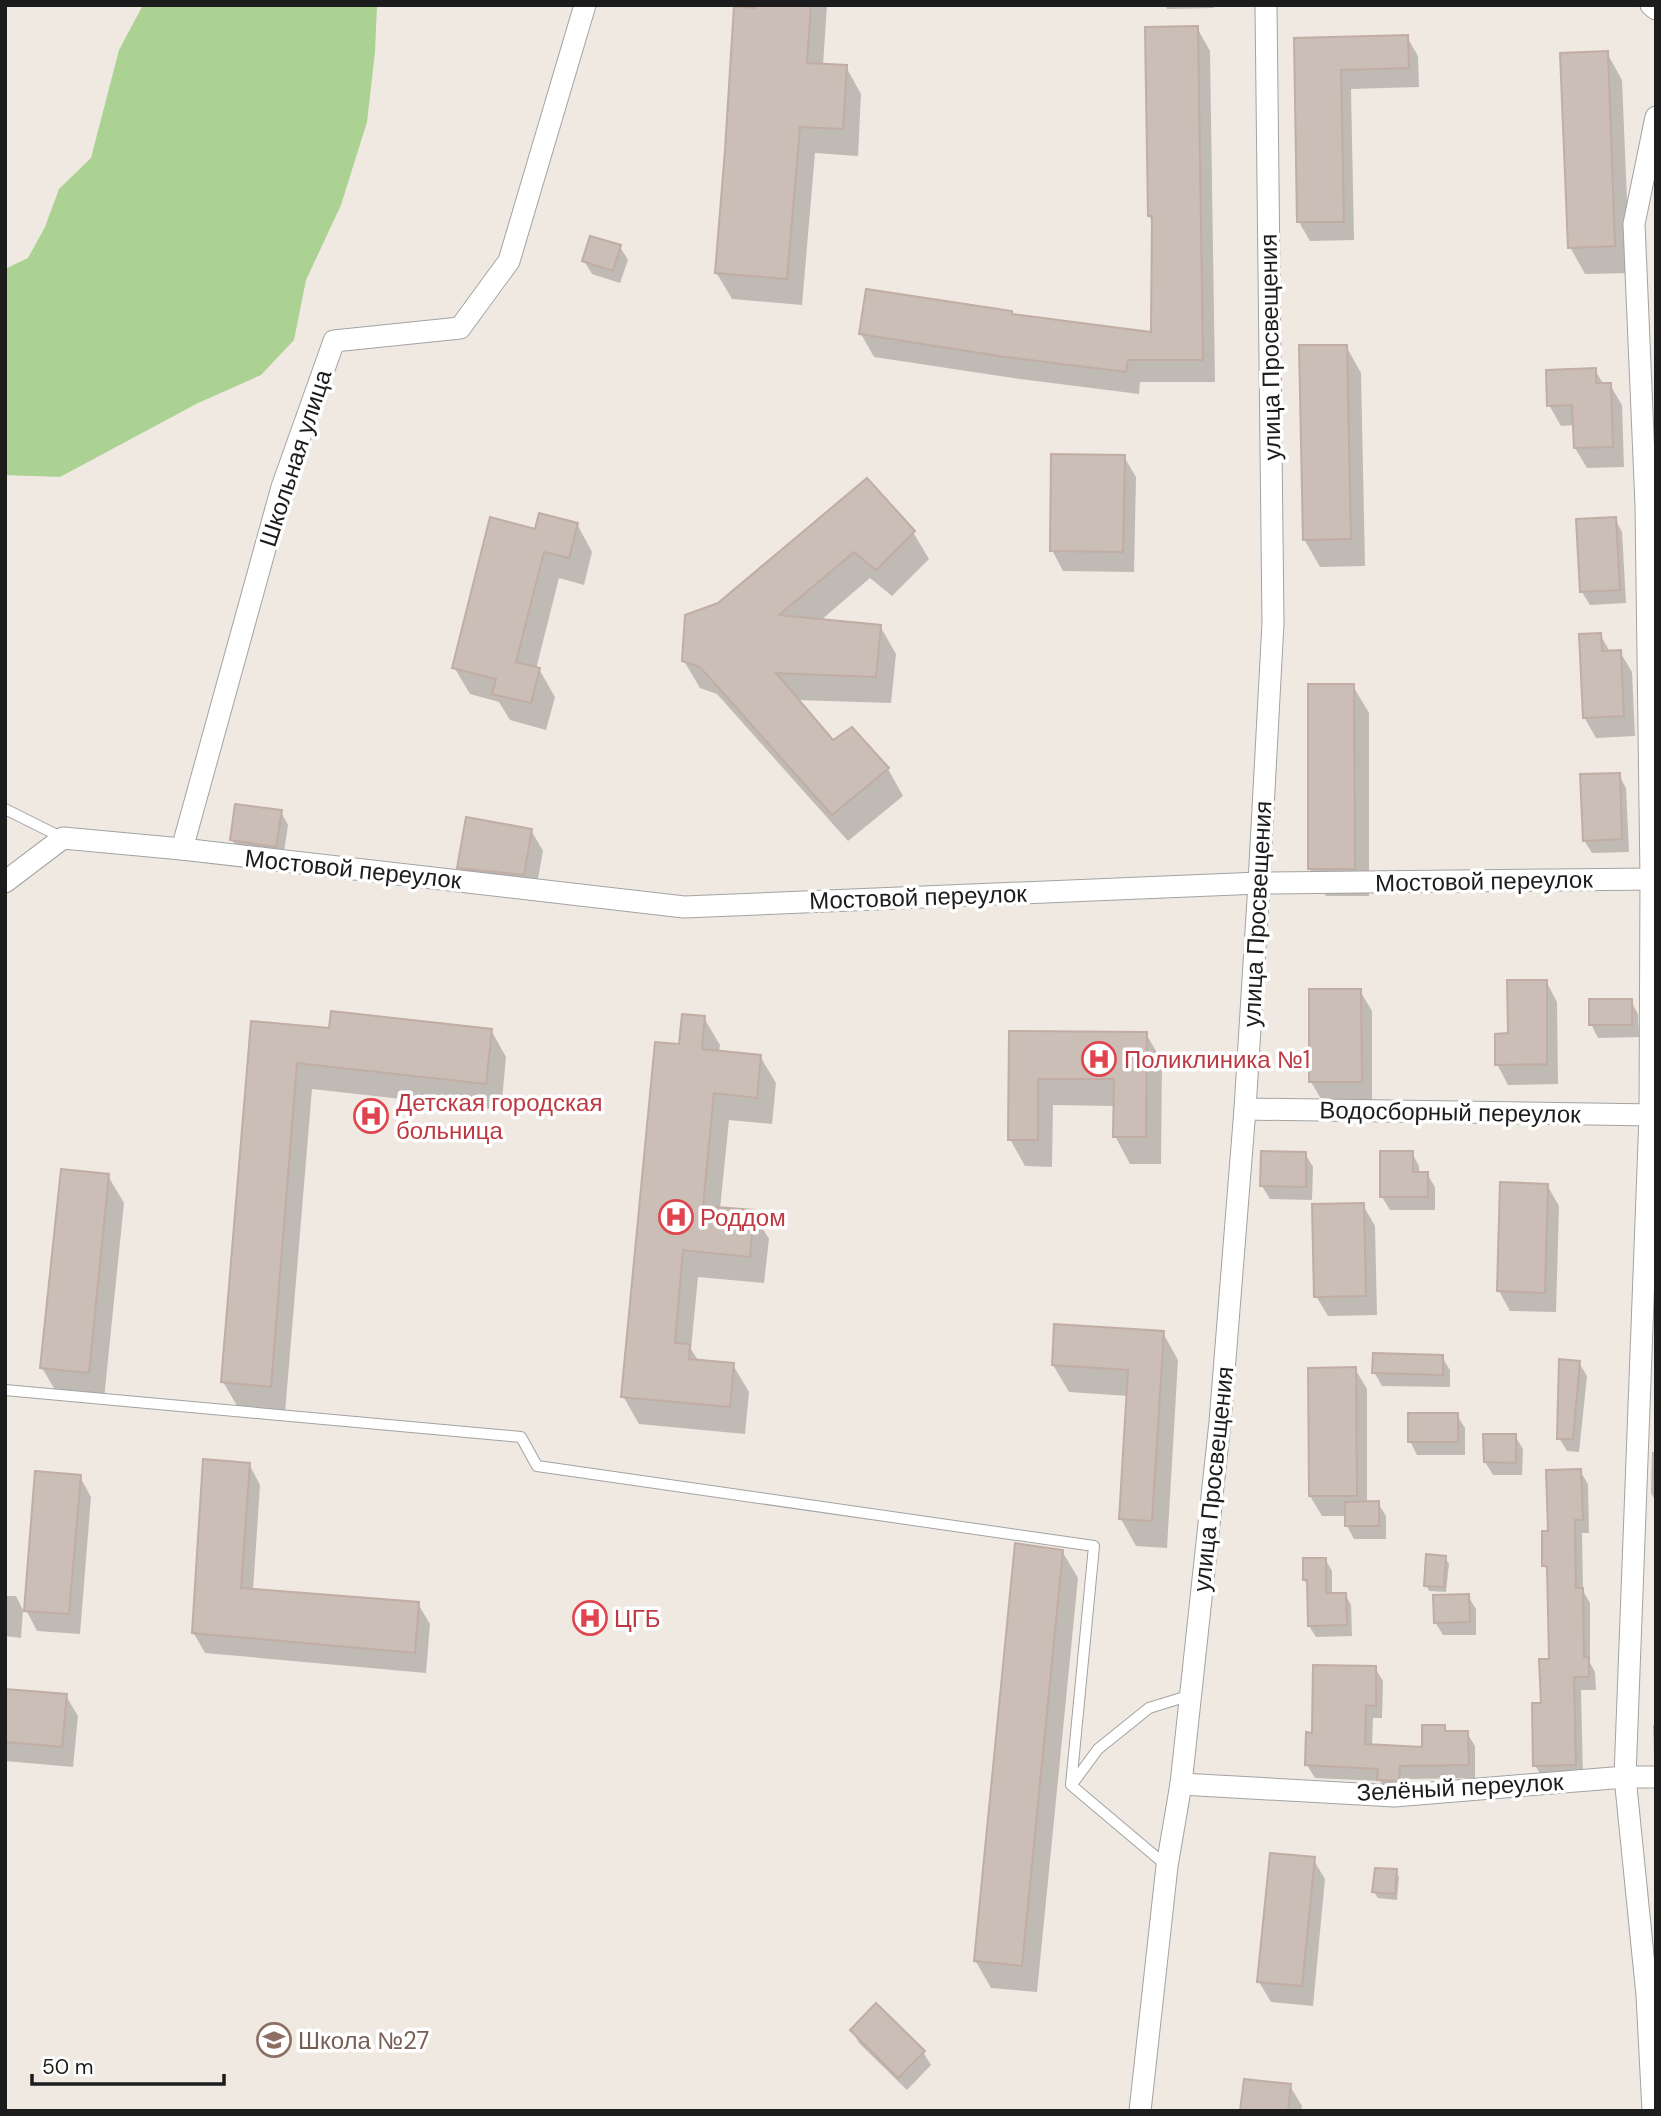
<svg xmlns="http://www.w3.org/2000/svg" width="1661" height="2116" font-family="'DM Sans',sans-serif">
  <rect width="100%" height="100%" fill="#efe9e1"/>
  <!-- forest -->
  <polygon fill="#abd193" points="143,5 377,5 375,52 367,122 341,205 306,280 294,340 261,375 198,403 60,477 5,475 5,269 28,258 45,227 59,189 91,158 119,50"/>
  <!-- shadow -->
  <g fill="#0003">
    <polygon points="756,5 827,5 823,65 846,67 861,94 858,156 815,153 802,305 732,299 716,272"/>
    <polygon points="1166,5 1214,5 1214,8 1167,9"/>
    <polygon points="1197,28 1210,51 1215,382 1140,382 1139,394 1020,379 874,357 861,334 1011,313 1013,316 1153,334 1153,223 1149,216"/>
    <polygon points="1407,37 1418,56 1419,87 1351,89 1354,240 1310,241 1299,222 1296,40"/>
    <polygon points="1607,53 1622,80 1630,273 1585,274 1570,247"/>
    <polygon points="620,247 628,260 620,283 592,274 584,261"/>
    <polygon points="1346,346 1361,373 1365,566 1320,567 1304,539"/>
    <polygon points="1595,370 1604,385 1610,385 1622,405 1624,467 1587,468 1575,448 1575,425 1561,426 1549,405"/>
    <polygon points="1124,457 1136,477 1134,572 1063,571 1052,550"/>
    <polygon points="867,481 913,532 929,559 892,596 870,578 820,621 880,626 896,654 891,703 796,700 832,742 888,769 903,796 848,841 717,694 700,688 684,661 719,605"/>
    <polygon points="1615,519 1622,532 1626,603 1590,605 1582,592 1578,521"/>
    <polygon points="577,524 592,552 584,585 559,578 536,669 539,669 555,697 546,730 510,720 499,702 470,694 454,667 536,531"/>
    <polygon points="1600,634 1610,652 1620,652 1632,672 1635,736 1596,738 1584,717"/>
    <polygon points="1353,686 1369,713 1369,896 1326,896 1310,869"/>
    <polygon points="1619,775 1626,788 1629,852 1592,853 1584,840"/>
    <polygon points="281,812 288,825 283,859 240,853 232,840"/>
    <polygon points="531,830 543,851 535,895 471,887 459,867"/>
    <polygon points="1546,981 1557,1002 1558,1084 1508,1085 1497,1064 1509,1035"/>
    <polygon points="1360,991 1372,1011 1372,1102 1323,1102 1311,1082"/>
    <polygon points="1631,1001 1638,1014 1639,1037 1598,1038 1591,1024"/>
    <polygon points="704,1018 720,1045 719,1052 760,1056 776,1083 772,1124 729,1120 720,1209 753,1212 769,1239 764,1283 698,1277 691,1349 699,1362 733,1365 749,1392 745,1434 639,1424 623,1396 680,1046"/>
    <polygon points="252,1023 331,1030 491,1030 506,1057 501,1110 312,1089 285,1413 239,1409 223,1382"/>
    <polygon points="1011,1033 1146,1034 1162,1061 1161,1164 1130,1164 1115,1136 1115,1106 1053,1105 1052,1167 1025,1166 1010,1139"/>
    <polygon points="1305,1153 1313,1167 1312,1200 1270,1199 1262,1186"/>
    <polygon points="1412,1153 1419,1166 1419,1174 1427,1174 1435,1187 1435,1210 1390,1210 1382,1197"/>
    <polygon points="108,1176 124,1203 104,1399 58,1395 42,1368"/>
    <polygon points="1547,1185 1559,1206 1556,1312 1510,1311 1499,1291"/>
    <polygon points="1363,1205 1375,1226 1377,1315 1328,1316 1316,1296"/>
    <polygon points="1163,1333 1178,1360 1167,1548 1136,1546 1121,1519 1128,1396 1069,1392 1053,1365"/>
    <polygon points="1442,1357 1450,1370 1450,1387 1382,1386 1374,1372"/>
    <polygon points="1579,1363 1587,1376 1579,1452 1567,1451 1559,1438"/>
    <polygon points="1310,1369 1355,1369 1367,1389 1367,1503 1378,1503 1386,1516 1386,1539 1354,1539 1347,1526 1347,1516 1322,1516 1310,1496"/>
    <polygon points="1457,1415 1465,1428 1465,1455 1417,1455 1410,1441"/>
    <polygon points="1515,1436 1523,1449 1522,1475 1493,1475 1485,1462"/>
    <polygon points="1652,1452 1656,1452 1656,1502 1651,1493"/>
    <polygon points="249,1464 260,1485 253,1591 418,1604 430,1624 426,1673 205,1653 193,1632"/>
    <polygon points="1580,1471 1588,1484 1589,1533 1582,1533 1583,1591 1590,1603 1590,1663 1595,1672 1596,1690 1581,1690 1583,1778 1543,1779 1535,1765 1550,1660 1549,1574 1544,1565 1550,1533"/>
    <polygon points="80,1477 91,1497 80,1634 37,1631 26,1610"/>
    <polygon points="1062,1551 1078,1578 1037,1992 991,1988 975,1960"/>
    <polygon points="1445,1558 1449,1564 1446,1592 1429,1591 1426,1585"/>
    <polygon points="1325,1559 1332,1571 1332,1595 1345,1594 1351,1605 1352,1636 1316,1637 1309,1626 1309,1587 1304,1580"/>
    <polygon points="5,1596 16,1596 23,1610 21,1638 5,1636"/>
    <polygon points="1468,1596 1476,1609 1476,1635 1443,1635 1435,1622"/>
    <polygon points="1375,1668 1383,1681 1382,1718 1373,1718 1372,1746 1424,1749 1444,1727 1447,1733 1467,1733 1475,1746 1475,1778 1407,1779 1406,1794 1387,1792 1380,1781 1315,1778 1307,1765 1314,1734"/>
    <polygon points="5,1691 66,1696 78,1716 73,1767 5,1761"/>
    <polygon points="1653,1725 1656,1725 1656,1762 1654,1758"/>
    <polygon points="1313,1859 1325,1879 1313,2006 1271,2002 1259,1982"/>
    <polygon points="1396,1871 1399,1877 1397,1900 1378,1898 1374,1892"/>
    <polygon points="852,2030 923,2052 931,2065 907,2090 859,2043"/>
    <polygon points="1290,2086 1302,2106 1301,2111 1242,2111"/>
  </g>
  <!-- building -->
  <g fill="#cbbeb7" stroke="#c1ada3" stroke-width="2">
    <polygon points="754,5 811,5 807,63 847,65 843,129 800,127 787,279 715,273 725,150 734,6 754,8"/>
    <polygon points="1198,26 1203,360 1128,360 1126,372 1005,357 859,334 866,289 1012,311 1012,314 1151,332 1152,216 1148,216 1145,27"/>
    <polygon points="1408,35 1409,68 1341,70 1344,222 1297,222 1294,38"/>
    <polygon points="1608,51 1615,246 1568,248 1560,53"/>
    <polygon points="590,236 621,245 613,271 582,261"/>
    <polygon points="1299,345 1347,345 1351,539 1303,540"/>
    <polygon points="1596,368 1596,383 1611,383 1613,447 1574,448 1572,405 1547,406 1546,370"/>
    <polygon points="1051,454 1125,455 1123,552 1050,551"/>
    <polygon points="867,478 915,531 876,570 854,552 779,615 881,625 876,677 776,673 833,740 852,727 889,768 832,815 700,667 682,661 685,615 718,603"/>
    <polygon points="539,513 578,523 569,558 544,552 516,662 540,668 531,703 492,694 496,679 452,668 490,517 535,529"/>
    <polygon points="1616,517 1620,590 1580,592 1576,519"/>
    <polygon points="1601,633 1602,651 1621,650 1624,716 1583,718 1579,634"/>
    <polygon points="1308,684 1354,684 1355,869 1308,869"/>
    <polygon points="1620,773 1622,839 1583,841 1580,774"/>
    <polygon points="235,804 282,810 276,847 230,840"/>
    <polygon points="466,817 532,829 524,875 457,868"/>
    <polygon points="1507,980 1547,980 1547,1064 1495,1065 1495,1034 1508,1033"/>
    <polygon points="1309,989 1361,989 1362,1082 1309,1082"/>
    <rect x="1589" y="999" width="43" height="26"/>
    <polygon points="331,1011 492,1029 486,1084 297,1063 271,1387 221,1382 251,1021 329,1028"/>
    <polygon points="682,1014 705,1016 702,1049 761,1055 757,1098 714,1093 703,1206 754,1210 750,1257 683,1250 675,1343 690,1344 689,1359 734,1363 730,1407 621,1397 655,1042 679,1044"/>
    <polygon points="1009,1031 1147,1032 1146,1137 1113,1137 1114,1079 1038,1079 1038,1140 1008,1140"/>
    <polygon points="1261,1151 1306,1152 1306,1187 1260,1186"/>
    <polygon points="1380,1151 1413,1151 1413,1172 1428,1172 1428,1197 1380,1197"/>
    <polygon points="61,1169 109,1174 89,1373 40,1368"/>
    <polygon points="1500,1182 1548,1184 1545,1293 1497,1291"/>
    <polygon points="1364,1203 1366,1296 1314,1297 1312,1204"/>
    <polygon points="1054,1324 1164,1331 1152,1521 1119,1519 1128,1370 1052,1365"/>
    <polygon points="1373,1353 1443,1355 1443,1375 1372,1373"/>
    <polygon points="1559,1359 1580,1361 1573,1439 1557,1439"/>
    <polygon points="1356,1367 1357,1496 1309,1496 1308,1368"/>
    <rect x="1408" y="1413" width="50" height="29"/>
    <polygon points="1483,1434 1516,1434 1516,1463 1484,1462"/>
    <polygon points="203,1459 250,1463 241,1588 419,1602 415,1653 192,1633"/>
    <polygon points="1581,1469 1583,1520 1575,1520 1576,1588 1583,1588 1584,1657 1589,1657 1589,1677 1574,1677 1576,1765 1533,1766 1532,1703 1541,1703 1539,1659 1549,1659 1547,1566 1542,1566 1542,1531 1548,1531 1546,1470"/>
    <polygon points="35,1471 81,1475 69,1614 24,1611"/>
    <polygon points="1379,1501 1379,1526 1345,1526 1345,1502"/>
    <polygon points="1015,1543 1063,1550 1022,1966 974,1961"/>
    <polygon points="1426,1554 1446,1556 1444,1587 1424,1586"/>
    <polygon points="1303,1558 1326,1558 1326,1593 1346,1593 1347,1625 1308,1626 1307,1580 1303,1580"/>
    <polygon points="1469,1594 1470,1622 1434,1623 1433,1595"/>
    <polygon points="1313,1665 1376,1666 1376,1706 1366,1705 1365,1744 1422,1747 1422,1725 1445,1725 1445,1731 1468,1731 1469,1765 1400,1766 1399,1781 1377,1780 1378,1769 1305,1765 1306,1732 1312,1733"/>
    <polygon points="5,1689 67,1694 62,1747 5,1742"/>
    <polygon points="1270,1853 1315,1857 1302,1986 1257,1982"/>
    <polygon points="1375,1868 1397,1869 1395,1894 1372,1892"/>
    <polygon points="876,2003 925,2051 898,2078 850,2030"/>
    <polygon points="1244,2079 1291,2084 1288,2111 1240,2111"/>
  </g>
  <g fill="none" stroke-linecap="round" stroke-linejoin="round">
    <!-- lane casing -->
    <g stroke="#a3a3a3" stroke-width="12">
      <g id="lane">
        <polyline points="5,809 63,838"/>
        <polyline points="5,1390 521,1437 537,1466 1094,1546 1071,1785 1167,1866"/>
        <polyline points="1073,1783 1098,1749 1149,1708 1191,1695"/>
      </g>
    </g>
    <!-- street casing -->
    <g stroke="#a3a3a3" stroke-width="23">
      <g id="street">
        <polyline points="1651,5 1656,9"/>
        <polyline points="182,849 684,907 1259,883 1656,879"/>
        <polyline points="5,882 63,838 182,849 282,487 334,341 460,328 509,261 585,5"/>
        <polyline points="1245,1109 1656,1115"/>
        <polyline points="1181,1784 1394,1796 1625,1777 1656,1777"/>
        <polyline points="1140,2111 1167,1866 1181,1784 1220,1422 1245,1109 1259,883 1273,623 1266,5"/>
        <polyline points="1653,2111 1647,1995 1625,1777 1650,1116 1651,879 1646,505 1634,224 1656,117"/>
      </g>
    </g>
    <!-- lane -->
    <use href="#lane" stroke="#fff" stroke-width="10"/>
    <!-- street -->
    <use href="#street" stroke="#fff" stroke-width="21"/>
  </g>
  <!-- icons -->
  <defs>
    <g id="hospital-ring" transform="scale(1.75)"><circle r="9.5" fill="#fff" stroke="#e0444e" stroke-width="1.5"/><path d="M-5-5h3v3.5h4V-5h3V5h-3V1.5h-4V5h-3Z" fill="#e0444e"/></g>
    <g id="school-ring" transform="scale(1.75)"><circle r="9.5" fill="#fff" stroke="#8d6e63" stroke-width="1.5"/><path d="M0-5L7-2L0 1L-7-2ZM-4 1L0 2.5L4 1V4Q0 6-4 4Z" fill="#8d6e63"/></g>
  </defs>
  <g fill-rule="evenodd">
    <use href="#hospital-ring" x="1099" y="1059"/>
    <use href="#hospital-ring" x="371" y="1116"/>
    <use href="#hospital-ring" x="676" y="1217"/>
    <use href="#hospital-ring" x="590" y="1618"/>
    <use href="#school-ring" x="274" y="2040"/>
  </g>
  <g text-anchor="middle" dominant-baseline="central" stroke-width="7" stroke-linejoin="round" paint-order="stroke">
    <!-- street labels -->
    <g font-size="24" fill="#1c1c1c" stroke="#fff">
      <text transform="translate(1270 347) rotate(-91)">улица Просвещения</text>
      <text transform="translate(295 458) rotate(-72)">Школьная улица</text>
      <text transform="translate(353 869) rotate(6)">Мостовой переулок</text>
      <text transform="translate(1484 881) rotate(-1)">Мостовой переулок</text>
      <text transform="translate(918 897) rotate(-2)">Мостовой переулок</text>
      <text transform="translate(1257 914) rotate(-87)">улица Просвещения</text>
      <text transform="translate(1450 1112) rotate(1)">Водосборный переулок</text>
      <text transform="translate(1213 1479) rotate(-84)">улица Просвещения</text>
      <text transform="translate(1460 1787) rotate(-3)">Зелёный переулок</text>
    </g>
    <!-- health labels -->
    <g font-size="24" fill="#be3a42" stroke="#fff" text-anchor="start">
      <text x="1124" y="1059">Поликлиника №1</text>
      <text x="396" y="1102">Детская городская<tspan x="396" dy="28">больница</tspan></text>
      <text x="700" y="1217">Роддом</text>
      <text x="614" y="1618">ЦГБ</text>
    </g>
    <!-- education labels -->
    <g font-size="24" fill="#785e54" stroke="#fff" text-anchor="start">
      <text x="298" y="2040">Школа №27</text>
    </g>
  </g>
  <!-- border -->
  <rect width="1661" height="2116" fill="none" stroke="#1c1c1c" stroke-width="14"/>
  <!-- scale -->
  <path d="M32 2074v10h192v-10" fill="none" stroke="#1c1c1c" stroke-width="3.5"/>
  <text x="42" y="2074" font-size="21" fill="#1c1c1c" stroke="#ffffff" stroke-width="5" paint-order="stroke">50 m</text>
</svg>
